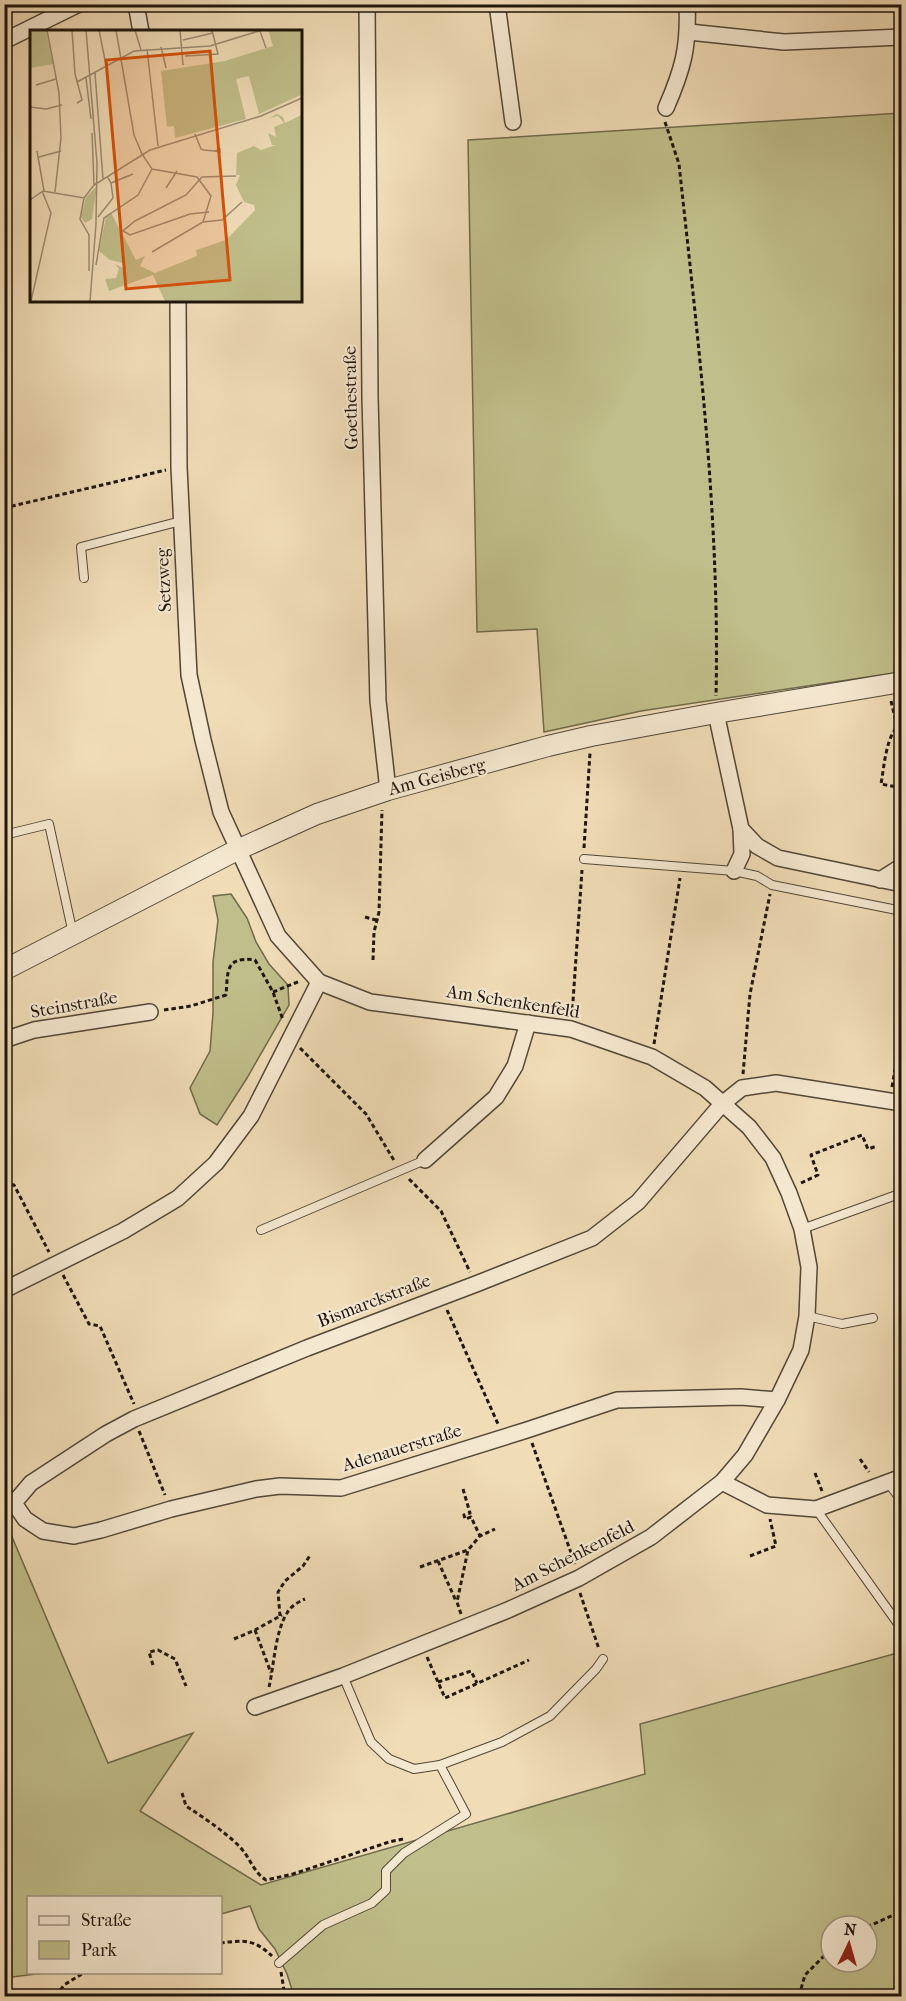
<svg xmlns="http://www.w3.org/2000/svg" width="906" height="2001" font-family="'IM FELL French Canon',serif">
  <rect width="100%" height="100%" fill="#f0dcb7"/>
  <filter id="stains"><feTurbulence type="fractalNoise" baseFrequency=".00333" numOctaves="4"/><feColorMatrix values="0 0 0 0 .2 0 0 0 0 .09 0 0 0 0 .02 0 0 0 .5 -.17"/></filter>
  <radialGradient id="worn" r=".72"><stop offset=".6" stop-color="#630" stop-opacity="0"/><stop offset="1" stop-color="#630" stop-opacity=".3"/></radialGradient>
  <!-- green -->
  <g fill="#c0be8a" stroke="#6f6a4b" stroke-width="1.5" fill-rule="evenodd">
    <polygon points="901,113 901,672 641,711 544,732 537,629 477,632 468,140"/>
    <polygon points="231,894 247,918 256,942 269,964 288,985 289,1005 247,1078 217,1125 200,1114 190,1088 210,1051 213,1013 213,962 218,920 213,896"/>
    <path d="M4,1518L108,1763L193,1733L140,1811L261,1885L645,1774L640,1724L901,1652V1996H294L287,1974L275,1949L259,1929L250,1906L221,1914L220,1898H28V1972L44,1973L5,1978L4,1839L8,1835L4,1807ZM831,1926H867V1962H831Z"/>
  </g>
  <g fill="none" stroke-linecap="round" stroke-linejoin="round">
    <!-- service casing -->
    <g stroke="#524737" stroke-width="10">
      <g id="service">
        <polyline points="84,578 81,547 181,521"/>
        <polyline points="4,835 49,824 73,934"/>
        <polyline points="584,859 734,871 757,876 772,885 902,911"/>
        <polyline points="802,1229 902,1193"/>
        <polyline points="261,1230 425,1160"/>
        <polyline points="807,1316 842,1324 873,1318"/>
        <polyline points="888,1483 902,1501"/>
        <polyline points="816,1509 901,1628"/>
        <polyline points="343,1676 371,1742 389,1759 414,1769 440,1765 502,1742 550,1716 596,1669 603,1659"/>
        <polyline points="279,1963 323,1925 372,1903 386,1890 386,1871 404,1853 466,1814 440,1765"/>
      </g>
    </g>
    <!-- minor casing -->
    <g stroke="#524737" stroke-width="18">
      <g id="minor">
        <polyline points="136,4 141,32"/>
        <polyline points="367,4 370,397 378,701 388,790"/>
        <polyline points="497,4 513,122"/>
        <polyline points="689,32 784,42 902,37"/>
        <polyline points="4,41 79,4"/>
        <path d="M666,108C683,69 689,47 687,4"/>
        <polyline points="178,300 179,467 189,675 203,740 221,812 278,936 319,982 370,1002 571,1029 652,1057 705,1088 749,1127 773,1158 789,1193 802,1229 809,1267 807,1316 801,1350 777,1400 745,1455 722,1482 651,1537 579,1578 508,1610 343,1676 255,1707"/>
        <polyline points="716,713 741,829 757,846 778,858 902,884"/>
        <polyline points="734,871 742,854 741,829"/>
        <polyline points="880,880 902,866"/>
        <polyline points="4,1040 34,1030 150,1012"/>
        <polyline points="425,1160 496,1097 515,1066 528,1023"/>
        <polyline points="4,1290 123,1231 178,1198 216,1163 251,1116 319,982"/>
        <polyline points="777,1400 741,1397 617,1400 527,1430 341,1488 280,1486 256,1489 171,1509 101,1530 74,1536 43,1531 25,1519 14,1503 31,1483 106,1434 134,1419 307,1348 476,1284 592,1238 638,1202 722,1104 742,1088 776,1083 902,1103"/>
        <polyline points="722,1482 767,1505 816,1509 902,1477"/>
      </g>
    </g>
    <!-- tertiary casing -->
    <g stroke="#524737" stroke-width="22">
      <polyline id="tertiary" points="4,970 237,850 317,814 388,790 548,746 591,736 716,713 902,682"/>
    </g>
    <!-- path -->
    <g stroke="#1e150c" stroke-width="3" stroke-dasharray="4.5 3" stroke-linecap="butt">
      <path d="M665,122L679,164C698,340 720,518 716,696"/>
      <polyline points="4,508 166,470"/>
      <polyline points="891,701 897,726"/>
      <path d="M902,724C886,730 884,769 881,784L902,788"/>
      <polyline points="584,848 590,753"/>
      <polyline points="365,917 376,920"/>
      <polyline points="373,960 374,932 379,912 382,810"/>
      <polyline points="273,992 300,981"/>
      <path d="M164,1010L191,1006L226,995C228,971 225,956 255,960L273,992L283,1020"/>
      <polyline points="572,1016 582,870"/>
      <polyline points="654,1044 680,878"/>
      <polyline points="300,1048 366,1114 395,1162"/>
      <polyline points="743,1074 750,994 770,894"/>
      <polyline points="892,1087 902,1030"/>
      <polyline points="409,1179 441,1211 470,1272"/>
      <polyline points="4,1183 14,1185 49,1252"/>
      <polyline points="801,1183 818,1175 811,1155 862,1135 868,1149 877,1146"/>
      <polyline points="63,1275 89,1324 100,1326 134,1404"/>
      <polyline points="447,1310 498,1424"/>
      <polyline points="139,1431 165,1495"/>
      <polyline points="532,1443 575,1564"/>
      <polyline points="860,1459 869,1472"/>
      <polyline points="815,1473 822,1491"/>
      <polyline points="463,1489 470,1513 464,1515 465,1519 471,1517 480,1536"/>
      <polyline points="750,1556 776,1546 770,1519"/>
      <polyline points="438,1561 456,1601"/>
      <polyline points="420,1567 468,1550"/>
      <polyline points="580,1593 599,1649"/>
      <polyline points="461,1614 457,1602 468,1550 480,1536 495,1529"/>
      <polyline points="280,1616 278,1592 285,1581 303,1566 311,1554"/>
      <polyline points="255,1630 271,1673"/>
      <polyline points="234,1639 255,1630 282,1615"/>
      <polyline points="427,1657 445,1698 529,1660"/>
      <polyline points="153,1665 149,1652 158,1650 175,1659 186,1686"/>
      <polyline points="438,1682 471,1671 477,1683"/>
      <path d="M269,1687C274,1666 275,1632 287,1613C291,1606 298,1602 305,1599"/>
      <path d="M182,1793L186,1806C204,1818 224,1831 239,1846C250,1857 253,1872 266,1880L293,1874L389,1842L403,1839"/>
      <polyline points="867,1927 902,1911"/>
      <path d="M220,1943C244,1940 254,1939 272,1956"/>
      <polyline points="281,1972 285,1996"/>
      <polyline points="56,1996 64,1985 85,1972"/>
      <polyline points="799,1996 805,1975 831,1949"/>
    </g>
    <!-- service -->
    <use href="#service" stroke="#f5e8d0" stroke-width="8"/>
    <!-- minor -->
    <use href="#minor" stroke="#f5e8d0" stroke-width="15"/>
    <!-- tertiary -->
    <use href="#tertiary" stroke="#f5e8d0" stroke-width="20"/>
  </g>
  <g text-anchor="middle" dominant-baseline="central" stroke-width="4.5" stroke-linejoin="round" paint-order="stroke">
    <!-- street labels -->
    <g font-size="18" fill="#1e150c" stroke="#f5e8d0">
      <text transform="translate(351 398) rotate(-91)">Goethestraße</text>
      <text transform="translate(164 580) rotate(-93)">Setzweg</text>
      <text transform="translate(437 777) rotate(-15)">Am Geisberg</text>
      <text transform="translate(513 1002) rotate(9)">Am Schenkenfeld</text>
      <text transform="translate(74 1005) rotate(-10)">Steinstraße</text>
      <text transform="translate(374 1301) rotate(-21)">Bismarckstraße</text>
      <text transform="translate(402 1448) rotate(-17)">Adenauerstraße</text>
      <text transform="translate(573 1556) rotate(-27)">Am Schenkenfeld</text>
    </g>
  </g>
  <!-- overview -->
  <g transform="translate(30 30)">
    <rect width="272" height="272" fill="#f0dcb7"/>
    <path d="M0,0H16L23,34L0,38ZM238,0H271V65L229,84L219,46L206,49L216,89L145,108L144,96L137,97L131,41L195,31L243,16ZM247,84L253,87L255,93L271,85V271H135L123,245L79,261L75,249L86,248L89,239L85,234L95,239L93,233L80,230L69,221L76,187L81,183L106,230L115,226L110,236L125,243L167,226L166,220L196,210L225,180L224,175L214,172L206,155L210,145H206L207,123L224,116L231,120L246,115H242L238,103L246,107L244,97L254,93L248,86L239,88ZM67,156L62,189L55,193L51,187L56,167Z" fill="#c0be8a"/>
    <path fill="none" stroke="#9c8c73" stroke-width="1.5" d="M17,0L29,63L31,108L25,162M42,0L45,44L52,70L47,73M56,0L67,133L66,194M69,0L76,35M86,0L104,105L112,124L122,139L167,147L181,166L173,192L122,222M105,0L111,20M150,0L153,35M230,1L236,18M153,10L183,3M131,17L136,38M117,19L128,116M155,26L188,24L182,0M65,43L73,149M56,48L61,89M47,52L104,21L180,16L232,0M6,55L26,49M0,77L16,79L32,75M62,103L64,155M165,104L171,119L174,120L185,121L190,122V119L185,121M7,121L14,161M9,127L31,121M77,146L81,153L103,144M136,158L147,141M54,168L50,189L59,205V241M0,170L13,161L54,168L64,155L120,120L231,86L272,68M179,182L160,184L100,205L93,201L105,191L156,165L172,147L206,146M68,187L83,168L81,153M173,192L192,190L212,172M66,235L74,188L108,165L122,139M1,271L21,183L12,161M60,271L66,194"/>
    <path fill="#d4520c" fill-opacity="0.15" stroke="#d4520c" stroke-width="3" d="M180,21L200,250L96,259L76,30Z"/>
    <rect width="272" height="272" fill="none" stroke="#1e150c" stroke-width="3"/>
  </g>
  <!-- margin -->
  <rect width="906" height="2001" fill="none" stroke="#f0dcb7" stroke-width="24"/>
  <rect x="6" y="6" width="894" height="1989" fill="none" stroke="#1e150c" stroke-width="3"/>
  <rect x="12" y="12" width="882" height="1977" fill="none" stroke="#1e150c" stroke-width="1.5"/>
  <!-- legend -->
  <rect x="27" y="1896" width="195" height="78" fill="#f5e8d0" stroke="#9f9482" stroke-width="1.5"/>
  <rect x="39" y="1916" width="30" height="9" fill="#f5e8d0" stroke="#9f9482" stroke-width="1.5"/>
  <text x="81" y="1926" font-size="18" fill="#1e150c">Straße</text>
  <rect x="39" y="1941" width="30" height="18" fill="#c0be8a" stroke="#9f9482" stroke-width="1.5"/>
  <text x="81" y="1956" font-size="18" fill="#1e150c">Park</text>
  <!-- north arrow -->
  <g transform="translate(849 1944) rotate(5)"><circle r="28" fill="#f5e8d0" stroke="#9f9482" stroke-width="1.5"/>
  <path d="M0-4.5L10 22L0 15L-10 22Z" fill="#8f2418"/>
  <text y="-9" font-size="16" font-weight="bold" text-anchor="middle" fill="#1e150c">N</text>
  </g>
  <rect width="100%" height="100%" filter="url(#stains)"/>
  <rect width="100%" height="100%" fill="url(#worn)"/>
</svg>
